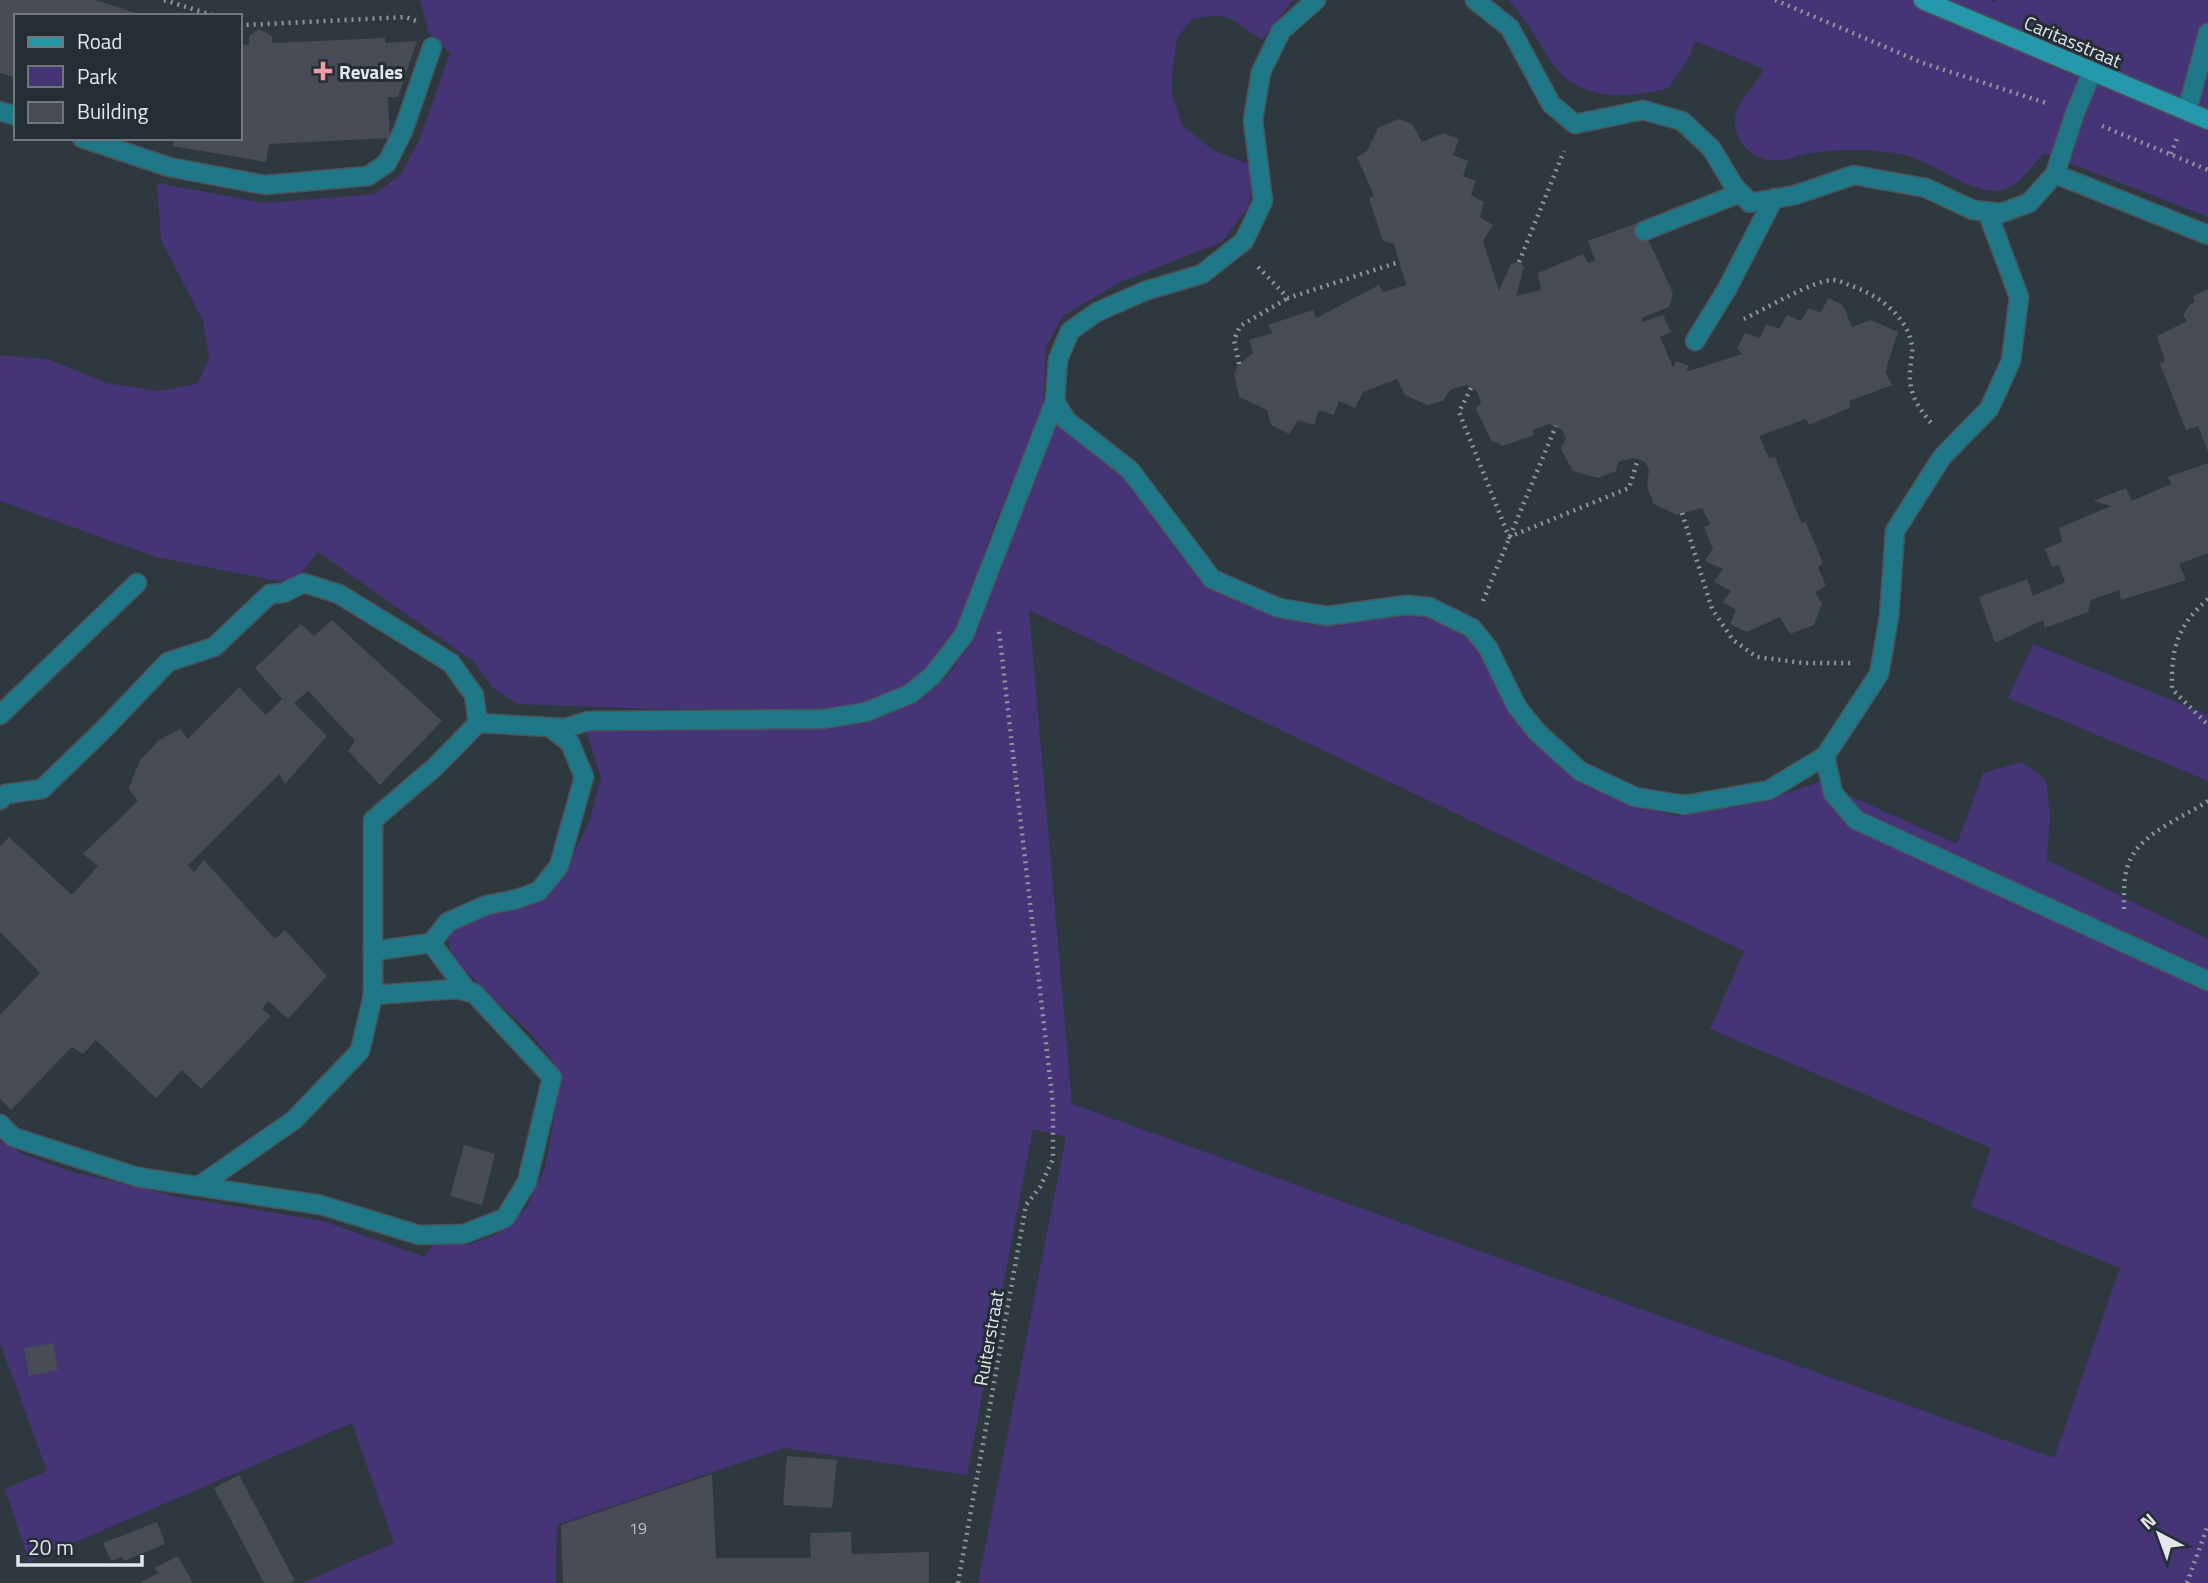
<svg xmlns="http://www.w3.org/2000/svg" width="2208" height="1583" font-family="'Titillium Web',sans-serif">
  <rect width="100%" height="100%" fill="#2e383f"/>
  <!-- green -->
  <g fill="#453476" fill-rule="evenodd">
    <polygon points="420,0 1293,0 1262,40 1233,20 1218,15 1192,19 1177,38 1172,73 1172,95 1182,125 1214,151 1252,165 1254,183 1248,207 1222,242 1118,283 1063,316 1046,347 1043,409 995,523 954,638 916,680 875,699 831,709 653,709 517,704 493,688 473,661 318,552 293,584 156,557 0,501 0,355 48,359 106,383 159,391 197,384 209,359 203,321 161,240 157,183 264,203 374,194 401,175 420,138 450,53 429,34"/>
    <path d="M1509,0H1990L1995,2L1996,0H2208V217L2044,153C2031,167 2016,191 1995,191C1965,191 1932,160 1901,154C1871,149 1840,149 1810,153C1795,156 1779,164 1763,159C1746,154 1730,132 1736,114C1740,100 1757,82 1764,69L1695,41L1689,58L1668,88C1633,97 1593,102 1563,76C1549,63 1540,42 1529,26C1523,17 1516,9 1509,0Z"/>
    <path d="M1055,426H1065L1095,455L1134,484L1201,579L1238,602L1272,615L1314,625L1411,610L1434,617L1471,639L1483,654L1510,707L1532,740L1591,788L1636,806L1677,816L1754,804L1819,782L1957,844L1983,773L2022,762L2046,780L2050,817L2047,860L2208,939V1583H978L1066,1137L1033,1129L967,1475L784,1448L557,1525L556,1583H302L394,1543L352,1423L29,1562L5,1489L47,1471L0,1343V1141L23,1154L69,1171L179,1197L323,1221L425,1257L437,1239L468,1245L497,1234L526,1208L545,1167L562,1073L530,1033L451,957L448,940L452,928L567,868L590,819L601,779L586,730C640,729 693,727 747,727C817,727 888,734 943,680C951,672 958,660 966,651ZM1029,610L1744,951L1710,1029L1991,1148L1971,1207L2120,1268L2054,1458L1072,1104Z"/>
    <polygon points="2033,644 2208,715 2208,781 2008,698"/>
  </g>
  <!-- building -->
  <g fill="#474c56">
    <polygon points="0,0 95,0 142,15 16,16 16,78 0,73"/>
    <polygon points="259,29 272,36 272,43 385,38 385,43 417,41 398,97 388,97 390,138 269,144 266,162 173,146 174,138 240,138 240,44 249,45 249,36"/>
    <polygon points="1398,119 1412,124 1422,142 1443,133 1459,139 1453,155 1468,161 1463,176 1476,181 1471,195 1484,202 1480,217 1493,225 1483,241 1499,291 1511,264 1519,262 1524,267 1516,296 1541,290 1538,273 1583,254 1588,263 1595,260 1588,241 1640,222 1673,293 1669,307 1641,318 1643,322 1663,315 1671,332 1660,337 1673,367 1676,361 1689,366 1686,372 1742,354 1737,348 1745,333 1760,338 1766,324 1779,329 1787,315 1801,321 1808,308 1821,313 1828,298 1843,305 1852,327 1871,320 1898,332 1885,372 1892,385 1849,401 1851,407 1809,425 1806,419 1759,436 1769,458 1775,457 1801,522 1806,523 1823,563 1818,567 1826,586 1815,592 1822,604 1814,625 1790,634 1780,617 1747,632 1730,624 1736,610 1723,602 1731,591 1714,582 1723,569 1705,561 1713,549 1704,527 1710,524 1702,508 1677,515 1654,504 1647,487 1649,470 1645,462 1638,459 1633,458 1618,462 1616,471 1598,478 1573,471 1561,449 1566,438 1561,429 1549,424 1533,430 1534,435 1503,446 1491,440 1476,409 1481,402 1476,390 1466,385 1450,390 1443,401 1427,405 1405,395 1397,379 1363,392 1355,408 1339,401 1334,415 1319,410 1314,425 1298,420 1289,434 1271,425 1267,410 1239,397 1234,374 1239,364 1253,353 1249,340 1273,333 1268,325 1313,310 1316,318 1379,285 1383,292 1406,285 1394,244 1383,241 1369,198 1374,196 1357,157 1367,151 1378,128"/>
    <polygon points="2208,289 2208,452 2198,426 2186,430 2160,364 2165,361 2157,336 2187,321 2183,315 2190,304 2195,302 2193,296"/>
    <polygon points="2208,463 2208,553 2179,564 2186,580 2121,600 2119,590 2091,600 2088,612 2045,628 2043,620 1995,643 1979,597 2027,579 2033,596 2065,582 2059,565 2052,567 2045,549 2062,542 2059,528 2111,506 2093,501 2126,488 2132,501 2171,484 2168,477"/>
    <polygon points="332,620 442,721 380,785 348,751 355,741 308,691 294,703 327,736 285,784 279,774 188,865 194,872 204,860 275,939 285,930 327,976 288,1019 268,1001 262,1009 271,1016 201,1089 182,1070 156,1098 96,1040 83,1054 72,1047 11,1110 0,1099 0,1015 40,973 0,932 0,847 9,837 72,895 98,866 83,854 138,801 129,788 140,760 159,740 180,729 188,739 239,687 266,715 282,699 255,668 301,624 314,636"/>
    <polygon points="464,1145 495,1154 482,1205 450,1196"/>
    <polygon points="53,1343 58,1370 29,1376 24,1348"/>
    <polygon points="787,1456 837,1460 832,1508 783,1505"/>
    <polygon points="712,1474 716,1558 811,1558 810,1533 851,1532 852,1554 929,1552 929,1583 563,1583 561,1525"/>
    <polygon points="239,1475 295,1581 290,1583 264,1583 214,1488"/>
    <polygon points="157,1522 165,1544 124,1561 122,1557 111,1561 103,1543"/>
    <polygon points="178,1556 193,1583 140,1583 158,1573 155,1568"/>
  </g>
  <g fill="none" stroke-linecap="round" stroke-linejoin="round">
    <!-- lane casing -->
    <g stroke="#4b545b" stroke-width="21">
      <g id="lane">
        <polyline points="1475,0 1510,28 1551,104 1575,124 1643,110 1682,121 1711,148 1734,186 1750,203 1795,195 1854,175 1926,188 1973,210 2001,213 2029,203 2055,174 2075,113 2092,72"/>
        <polyline points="0,111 16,116"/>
        <polyline points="2187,111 2208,33"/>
        <polyline points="82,138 169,167 265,185 368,176 387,163 403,131 432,47"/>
        <polyline points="2055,174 2208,235"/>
        <polyline points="1644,231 1740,193"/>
        <polyline points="1695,341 1727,289 1774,198"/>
        <polyline points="1055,401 1066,420 1130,470 1212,579 1279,608 1327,616 1406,605 1429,607 1472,628 1488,648 1517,707 1537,732 1580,771 1635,797 1685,805 1769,790 1825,756 1879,674 1889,617 1895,531 1942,457 1989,409 2011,361 2019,297 1987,211"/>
        <polyline points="0,715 137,583"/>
        <polyline points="1825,756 1833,793 1856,820 2208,981"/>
        <polyline points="0,800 6,794 42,789 105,728 168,662 214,647 270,594 283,593 304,583 339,594 451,663 474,695 478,723 565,728 588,721 823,719 866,712 910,694 932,676 964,635 1055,401 1058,359 1070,331 1097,312 1145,291 1202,274 1244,241 1263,201 1253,120 1261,72 1281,31 1316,0"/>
        <polyline points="431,943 468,992"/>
        <polyline points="373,951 431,943 448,922 487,905 517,899 539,891 559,866 584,777 570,743 551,728"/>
        <polyline points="0,1124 13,1137 137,1177 321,1205 419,1235 464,1234 505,1218 527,1182 552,1077 474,993 456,989 373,995 373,820 436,766 478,723"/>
        <polyline points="199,1186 294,1120 360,1051 373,995"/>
      </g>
    </g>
    <!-- secondary casing -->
    <g stroke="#4b545b" stroke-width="21">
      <polyline id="secondary" points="1923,0 2208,120"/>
    </g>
    <!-- path -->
    <g stroke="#8f979c" stroke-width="4.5" stroke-dasharray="2 5" stroke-linecap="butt">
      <polyline points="164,0 215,16"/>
      <polyline points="1775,0 1923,63 2046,103"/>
      <polyline points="240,23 246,25 406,17 416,21"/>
      <polyline points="2102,126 2208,170"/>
      <polyline points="2171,154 2177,139"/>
      <polyline points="1519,262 1564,151"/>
      <polyline points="1258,267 1288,298 1399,262"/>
      <path d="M1744,319C1765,309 1814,280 1833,280C1838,280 1845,283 1849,285C1877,294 1907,315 1912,346C1913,354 1910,364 1910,373C1909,395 1919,409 1933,425"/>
      <polyline points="1239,364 1234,340 1240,326 1288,298"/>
      <polyline points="1471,388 1459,412 1509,537 1629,488 1638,459"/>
      <polyline points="1682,513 1712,609 1733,640 1757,657 1804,663 1852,663"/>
      <path d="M2208,599C2177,626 2171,649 2172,689L2208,725"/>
      <polyline points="1483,601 1556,426"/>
      <path d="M2124,909C2124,893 2123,875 2130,860C2143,832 2184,817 2208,801"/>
      <polyline points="958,1583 1026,1205 1040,1187 1053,1159 1053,1104 999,631"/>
      <polyline points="2187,1583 2208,1525"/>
    </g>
    <!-- lane -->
    <use href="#lane" stroke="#1f7887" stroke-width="18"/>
    <!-- secondary -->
    <use href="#secondary" stroke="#2698ac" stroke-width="18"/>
  </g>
  <!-- markers -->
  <path fill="#f49aa5" stroke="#252e35" stroke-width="2.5" d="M319.5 60.5h7v7h7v7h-7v7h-7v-7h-7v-7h7z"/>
  <g text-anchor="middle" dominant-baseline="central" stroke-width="6" stroke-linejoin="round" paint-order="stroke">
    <!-- number labels -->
    <g font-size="16" fill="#bac0c6">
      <text x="638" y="1528">19</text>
    </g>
    <!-- street labels -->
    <g font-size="19" fill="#e1e7eb" stroke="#252e35">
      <text transform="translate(2073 41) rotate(23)">Caritasstraat</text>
      <text transform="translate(988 1338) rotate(-80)">Ruiterstraat</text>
    </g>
    <!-- poi labels -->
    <g font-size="19" font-weight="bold" fill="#e1e7eb" stroke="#252e35" text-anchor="start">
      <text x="339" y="71">Revales</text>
    </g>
  </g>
  <!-- legend -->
  <rect x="14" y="14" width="228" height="126" fill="#252e35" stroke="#70787e" stroke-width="2"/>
  <rect x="28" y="37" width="35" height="10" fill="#2698ac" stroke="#70787e" stroke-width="2"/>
  <text x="77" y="49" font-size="21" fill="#e1e7eb">Road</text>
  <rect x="28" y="66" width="35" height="21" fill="#453476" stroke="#70787e" stroke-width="2"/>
  <text x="77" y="84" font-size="21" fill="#e1e7eb">Park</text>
  <rect x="28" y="102" width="35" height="21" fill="#474c56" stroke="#70787e" stroke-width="2"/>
  <text x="77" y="119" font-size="21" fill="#e1e7eb">Building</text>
  <!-- north arrow -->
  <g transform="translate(2159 1534) rotate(319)" stroke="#252e35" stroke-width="5" paint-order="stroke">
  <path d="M0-5L12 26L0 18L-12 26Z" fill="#e1e7eb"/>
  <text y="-10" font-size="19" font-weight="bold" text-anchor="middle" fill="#e1e7eb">N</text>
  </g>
  <!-- scale -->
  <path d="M18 1555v10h124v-10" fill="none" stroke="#e1e7eb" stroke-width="3.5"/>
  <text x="28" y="1555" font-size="21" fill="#e1e7eb" stroke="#252e35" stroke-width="5" paint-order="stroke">20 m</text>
</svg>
